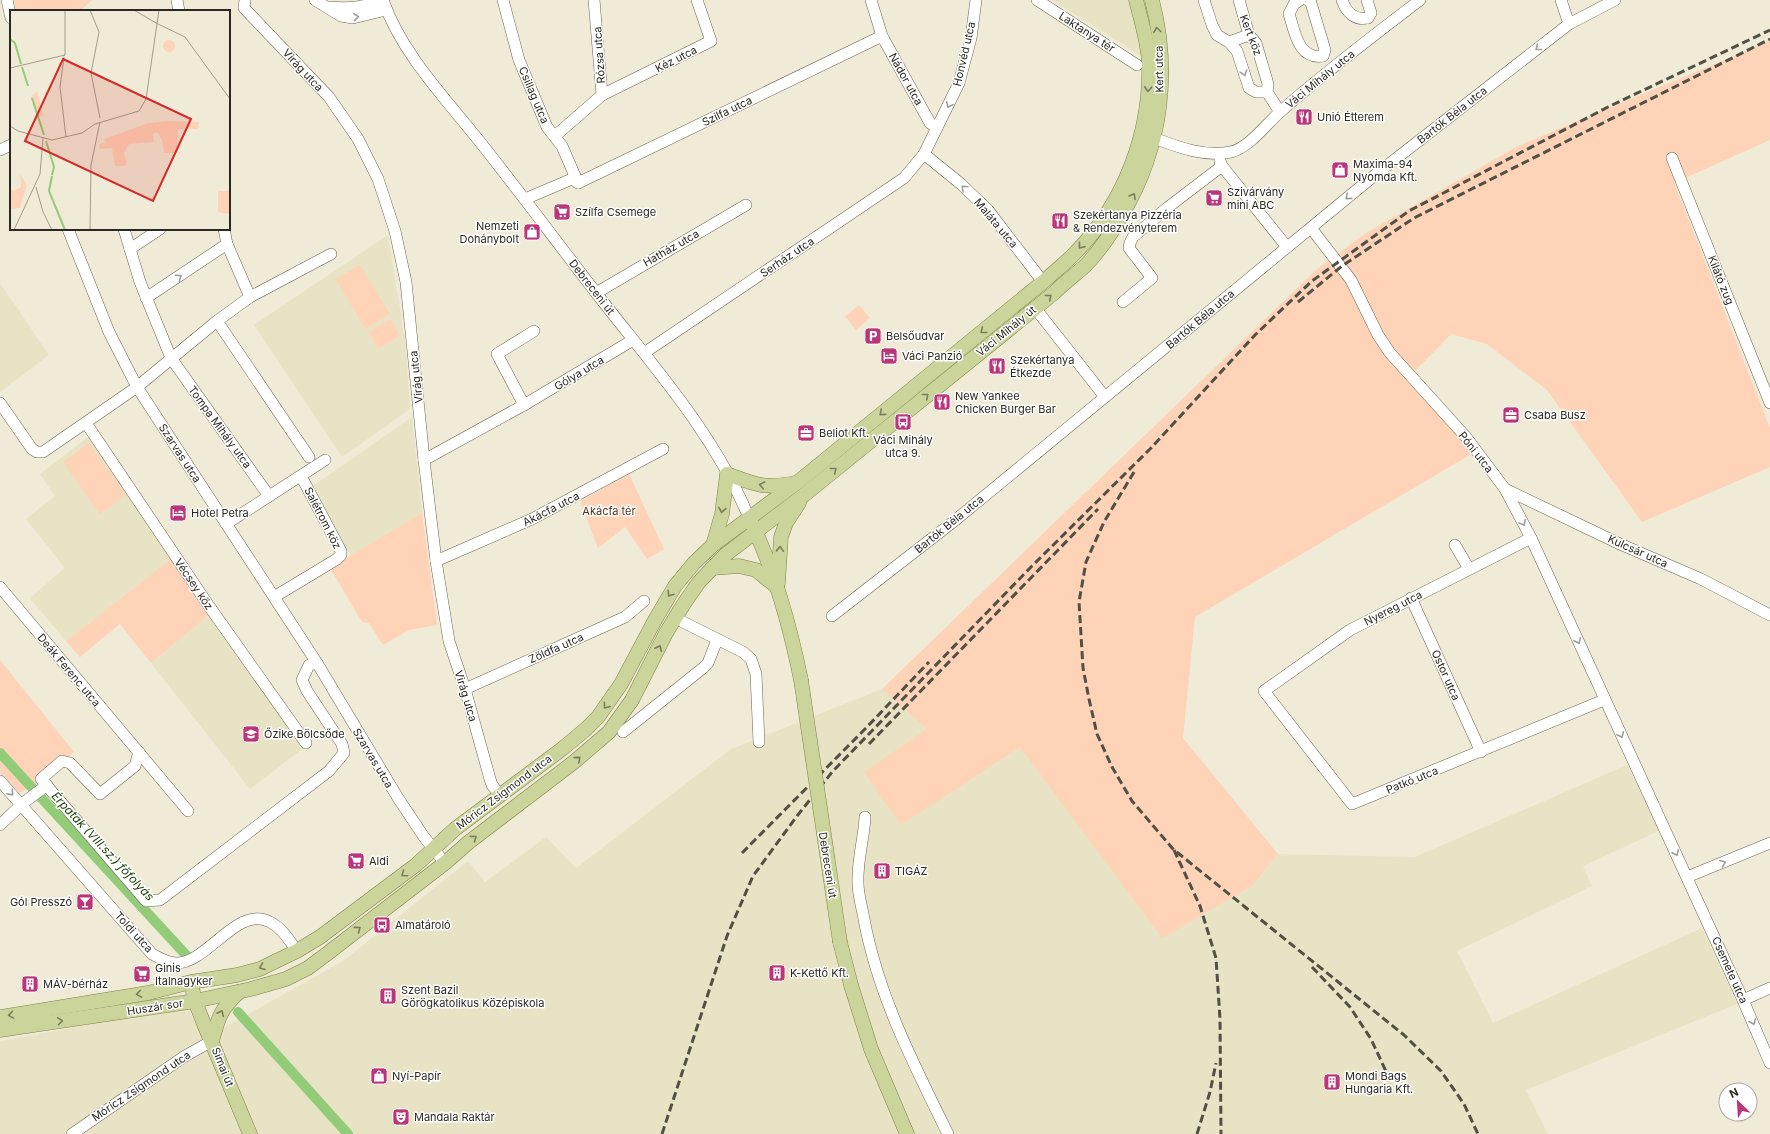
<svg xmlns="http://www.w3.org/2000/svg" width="1770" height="1134" font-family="Inter,sans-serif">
  <rect width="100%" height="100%" fill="#f0ebd6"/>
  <!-- built -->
  <g fill="#e9e3c5">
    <polygon points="1052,0 1132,0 1137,16 1141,56"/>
    <polygon points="388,235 405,339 410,409 342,457 254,325"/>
    <polygon points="0,283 49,355 0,392"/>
    <polygon points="412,417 422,513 351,556 313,486"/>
    <polygon points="92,434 175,556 66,641 30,598 65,568 26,519 55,496 40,474"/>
    <polygon points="210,614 306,746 250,789 151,663"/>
    <polygon points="882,689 927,729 980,693 1162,937 1252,886 1278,854 1415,857 1627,765 1661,830 1583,866 1592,886 1457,951 1493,1023 1702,928 1737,1004 1526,1090 1548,1134 0,1134 0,1041 187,1007 204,1039 343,961 468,861 485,882 546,837 576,868 731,749"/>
  </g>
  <!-- green -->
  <g fill="#fed3b8">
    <polygon points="14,0 92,0 80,11 16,11"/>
    <polygon points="1770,41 1770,140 1674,183 1770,428 1770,467 1642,522 1547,390 1487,344 1451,334 1411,375 1473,453 1195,617 1183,738 1278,854 1252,886 1162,938 1020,747 901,825 864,772 927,729 882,689 1317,269 1366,233 1518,146"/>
    <polygon points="360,265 390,314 365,329 336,279"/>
    <polygon points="859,305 870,318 856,330 845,316"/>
    <polygon points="390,319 400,336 378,349 368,332"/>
    <polygon points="89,443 126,495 100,514 63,462"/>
    <polygon points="629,474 664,549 647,559 625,527 598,548 580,501"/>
    <polygon points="422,513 437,625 409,630 383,645 369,623 362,622 330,568"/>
    <polygon points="175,556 210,614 151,663 120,624 80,657 66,641"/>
    <polygon points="0,660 74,752 41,779 20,793 0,772"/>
  </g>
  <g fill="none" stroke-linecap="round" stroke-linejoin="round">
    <!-- canal -->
    <g stroke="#92cc79" stroke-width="10">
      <polyline points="0,753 187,956"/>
      <polyline points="238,1012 348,1134"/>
    </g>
    <!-- minor casing -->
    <g stroke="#696552" stroke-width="12">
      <g id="minor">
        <polyline points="7,0 11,18"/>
        <polyline points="177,0 179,11"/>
        <polyline points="245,0 244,8 329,97 358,139 378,179 395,231 406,282 424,460 436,561 449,641 465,689 490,779 492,785 500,795"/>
        <polyline points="315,0 341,16 353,18 386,10"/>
        <path d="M383,0C402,55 448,101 484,147C522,195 559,245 597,294C652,365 715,434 749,518"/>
        <polyline points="503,0 519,60 547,127 562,146 578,183"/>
        <polyline points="871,0 882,36 930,123 937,128"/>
        <polyline points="1037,0 1137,65"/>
        <polyline points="1204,0 1212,25 1217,35 1229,42 1237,51 1249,88 1256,92 1267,92"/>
        <polyline points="1239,0 1249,35 1256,43 1268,84 1267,92 1280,112"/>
        <path d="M1300,0L1294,4L1289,14C1295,32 1298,60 1323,56"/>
        <polyline points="1308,0 1311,3 1325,50 1323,56"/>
        <path d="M1342,0C1346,12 1355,21 1368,18"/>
        <polyline points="1367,0 1371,13 1368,18"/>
        <polyline points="1561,0 1569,24"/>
        <path d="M329,7C349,9 364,7 383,0"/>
        <polyline points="1229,42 1249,35"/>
        <polyline points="602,95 711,41 697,0"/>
        <path d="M1146,135C1173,145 1202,158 1231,152C1249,148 1266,124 1280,112C1325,72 1373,36 1420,0"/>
        <polyline points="555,136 602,95 594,0"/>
        <polyline points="0,150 11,145"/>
        <polyline points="924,154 961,184 988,210 1043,282"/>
        <polyline points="1672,158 1770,403"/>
        <polyline points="1220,161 1222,166 1287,247"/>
        <polyline points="572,179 578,183 882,36"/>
        <polyline points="525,199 572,179"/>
        <polyline points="1311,228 1351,280 1378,335 1390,353 1466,437 1505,489 1531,538 1743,1000 1770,1063"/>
        <polyline points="68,229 109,332 137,387 317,663 398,798 424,837 445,863"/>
        <polyline points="124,229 140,282 171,358 269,496"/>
        <polyline points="224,229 227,244 250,297"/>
        <polyline points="130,249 160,229"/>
        <polyline points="596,293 746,205"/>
        <polyline points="146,298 227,244"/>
        <polyline points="1123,302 1152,278 1129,248 1130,243 1133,237 1167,208 1222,166"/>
        <polyline points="1035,308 1105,397"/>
        <polyline points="217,321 309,457"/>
        <polyline points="644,353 904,178 924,154 959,83 971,38 976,0"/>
        <polyline points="0,403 32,449 37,452 43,452 137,387 217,321 250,297 331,254"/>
        <polyline points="524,405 497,354 534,331"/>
        <polyline points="86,423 209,606 306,743"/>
        <polyline points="424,460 524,405 633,340"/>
        <polyline points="1505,489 1620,544 1701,579 1770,615"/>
        <polyline points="226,524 325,460"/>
        <polyline points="1531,538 1350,630 1264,691 1352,804 1604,700"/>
        <polyline points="1455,545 1469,569"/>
        <polyline points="436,561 532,519 663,449"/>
        <polyline points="0,587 188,811"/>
        <polyline points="274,597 337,559 341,555 341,551 301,476"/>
        <polyline points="1411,598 1481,752"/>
        <polyline points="832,616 953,522 1375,175 1569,24 1615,0"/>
        <polyline points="675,618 743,652 751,659 756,674 759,742"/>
        <polyline points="465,689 625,617 644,601"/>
        <polyline points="623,732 703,668 708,663 717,640"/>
        <polyline points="139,752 135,766 100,794 70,763 62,761 41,779 146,901 160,900 329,771 344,753 342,744 307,691 302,680 309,665 317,663"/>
        <path d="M0,781L152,954C159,958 166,962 175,963C207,965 237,904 270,922C282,928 289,940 297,951"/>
        <path d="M865,817C864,839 857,860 858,883C858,895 862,907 864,919C878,995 914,1065 948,1134"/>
        <polyline points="0,825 22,804 47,785"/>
        <polyline points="1687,877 1770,843"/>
        <polyline points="1743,1000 1770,988"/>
        <polyline points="72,1134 185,1056 212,1041"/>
      </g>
    </g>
    <!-- major casing -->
    <g stroke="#7c8544" stroke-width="15">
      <g id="major">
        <path d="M752,524C776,574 790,626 801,680"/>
        <path d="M713,545L722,514L727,474C757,485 763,489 795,483"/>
        <polyline points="712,568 739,566 756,570 777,587"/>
        <polyline points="778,583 781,537 786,523 799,503"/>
        <polyline points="840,942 851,985 871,1049 907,1134"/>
        <polyline points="193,992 195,1001 204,1024 250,1134"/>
        <path d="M0,1017L148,993L191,982L237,975L260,969L274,962L297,951L320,937L416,865L455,829L562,749L586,729L598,717L621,684L655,620L675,586L694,563L713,545L798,482L1043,282C1054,272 1067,262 1077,251C1125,201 1151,132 1149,63C1148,42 1141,20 1136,0"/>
        <path d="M0,1030L195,1001L251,989L286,979L308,968L328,953L445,863L469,842L574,762L609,732L632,700L666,633L683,605L699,582L725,555L804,495L1054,293C1064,283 1076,274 1086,265C1100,250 1113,231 1123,213C1161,148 1171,73 1152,0"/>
        <path d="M212,1041C219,1016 220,1010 239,992"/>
      </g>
    </g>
    <!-- minor -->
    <use href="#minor" stroke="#fff" stroke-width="11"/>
    <!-- major -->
    <use href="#major" stroke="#cbd49b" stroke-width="14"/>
    <!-- rail -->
    <g stroke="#524f45" stroke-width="3" stroke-dasharray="8 4" stroke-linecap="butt">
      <polyline points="1298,302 1342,266 1414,218 1770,39"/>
      <polyline points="1134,472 1104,522 1086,562 1079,602 1083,668 1089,699 1097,734 1112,767 1132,801 1173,849 1404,1035 1441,1071 1464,1104 1478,1134"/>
      <polyline points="869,744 1098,509"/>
      <polyline points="1174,850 1200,906 1216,958 1220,1019 1221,1134"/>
      <polyline points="742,853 866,728 929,662"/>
      <polyline points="1312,967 1350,1007 1371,1039 1390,1080"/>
      <polyline points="662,1134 727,936 753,876 797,816 833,771 1032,566 1151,448 1255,335 1312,281 1409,211 1608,107 1770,30"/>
      <polyline points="1197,1134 1210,1092 1216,1063"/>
    </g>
    <!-- major-bridge casing -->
    <g stroke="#7c8544" stroke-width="15" stroke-linecap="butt">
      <polyline id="major-bridge" points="801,680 840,942"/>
    </g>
    <!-- major-bridge -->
    <use href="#major-bridge" stroke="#cbd49b" stroke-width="14"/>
  </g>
  <!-- one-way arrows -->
  <defs><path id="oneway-chevron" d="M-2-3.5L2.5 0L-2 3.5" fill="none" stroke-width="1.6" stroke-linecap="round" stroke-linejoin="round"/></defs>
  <g stroke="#9f9e9b">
    <use href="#oneway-chevron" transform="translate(356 17) rotate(-5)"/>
    <use href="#oneway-chevron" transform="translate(1538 48) rotate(142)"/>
    <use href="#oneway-chevron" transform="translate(1244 73) rotate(72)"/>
    <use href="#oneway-chevron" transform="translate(949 105) rotate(114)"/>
    <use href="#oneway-chevron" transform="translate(964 188) rotate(-137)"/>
    <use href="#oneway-chevron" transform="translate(1348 197) rotate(140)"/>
    <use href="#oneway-chevron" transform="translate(179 277) rotate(-34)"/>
    <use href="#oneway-chevron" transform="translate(1523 523) rotate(62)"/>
    <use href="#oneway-chevron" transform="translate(1578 641) rotate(65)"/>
    <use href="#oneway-chevron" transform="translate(1621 735) rotate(65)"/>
    <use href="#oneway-chevron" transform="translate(11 793) rotate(48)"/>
    <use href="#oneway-chevron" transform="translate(1676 853) rotate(65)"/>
    <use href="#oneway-chevron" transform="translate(1723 863) rotate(-22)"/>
    <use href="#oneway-chevron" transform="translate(1753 1022) rotate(67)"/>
  </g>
  <g stroke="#7a7e5e">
    <use href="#oneway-chevron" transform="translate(1157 30) rotate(-97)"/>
    <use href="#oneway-chevron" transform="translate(1148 89) rotate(93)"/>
    <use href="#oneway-chevron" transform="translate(1133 196) rotate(-60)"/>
    <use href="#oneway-chevron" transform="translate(1081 246) rotate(129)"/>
    <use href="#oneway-chevron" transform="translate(1049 297) rotate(-39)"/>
    <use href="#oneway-chevron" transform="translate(983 331) rotate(141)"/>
    <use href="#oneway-chevron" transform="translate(926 396) rotate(-39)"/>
    <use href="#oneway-chevron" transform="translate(882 413) rotate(140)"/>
    <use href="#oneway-chevron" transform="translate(834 470) rotate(-39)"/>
    <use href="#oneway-chevron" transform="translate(762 485) rotate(-168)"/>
    <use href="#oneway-chevron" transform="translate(722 510) rotate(100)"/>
    <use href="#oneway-chevron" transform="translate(780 549) rotate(-88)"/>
    <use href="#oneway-chevron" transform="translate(670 594) rotate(123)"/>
    <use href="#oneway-chevron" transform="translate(659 648) rotate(-65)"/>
    <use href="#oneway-chevron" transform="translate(606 706) rotate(126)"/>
    <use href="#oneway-chevron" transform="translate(578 759) rotate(-41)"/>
    <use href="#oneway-chevron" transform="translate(474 838) rotate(-36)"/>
    <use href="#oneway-chevron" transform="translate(404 874) rotate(145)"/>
    <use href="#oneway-chevron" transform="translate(358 929) rotate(-37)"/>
    <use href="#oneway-chevron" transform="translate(262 967) rotate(159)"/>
    <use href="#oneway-chevron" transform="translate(139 994) rotate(171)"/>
    <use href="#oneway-chevron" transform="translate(221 1013) rotate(-64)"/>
    <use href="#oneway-chevron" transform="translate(11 1015) rotate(171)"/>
    <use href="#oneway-chevron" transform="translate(60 1021) rotate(-8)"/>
  </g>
  <!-- icons -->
  <defs>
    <g id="restaurant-square" transform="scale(0.9)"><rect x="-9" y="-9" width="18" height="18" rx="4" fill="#ba3579" stroke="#fff"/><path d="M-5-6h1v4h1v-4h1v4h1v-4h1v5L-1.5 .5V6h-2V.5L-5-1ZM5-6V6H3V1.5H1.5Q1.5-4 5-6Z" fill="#fff"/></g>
    <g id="shop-square" transform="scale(0.9)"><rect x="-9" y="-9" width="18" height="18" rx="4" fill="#ba3579" stroke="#fff"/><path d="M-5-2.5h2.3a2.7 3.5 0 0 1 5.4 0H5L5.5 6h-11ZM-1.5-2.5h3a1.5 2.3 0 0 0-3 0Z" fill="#fff"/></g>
    <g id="supermarket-square" transform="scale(0.9)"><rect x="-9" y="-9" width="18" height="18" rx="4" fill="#ba3579" stroke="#fff"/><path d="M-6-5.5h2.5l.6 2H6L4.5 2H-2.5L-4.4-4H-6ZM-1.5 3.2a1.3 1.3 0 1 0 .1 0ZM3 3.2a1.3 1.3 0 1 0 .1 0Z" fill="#fff"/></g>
    <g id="parking-square" transform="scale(0.9)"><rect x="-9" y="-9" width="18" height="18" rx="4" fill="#ba3579" stroke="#fff"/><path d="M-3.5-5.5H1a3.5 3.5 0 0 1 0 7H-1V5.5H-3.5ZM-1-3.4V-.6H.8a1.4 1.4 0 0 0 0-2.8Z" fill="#fff"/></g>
    <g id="hotel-square" transform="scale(0.9)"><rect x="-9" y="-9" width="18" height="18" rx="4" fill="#ba3579" stroke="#fff"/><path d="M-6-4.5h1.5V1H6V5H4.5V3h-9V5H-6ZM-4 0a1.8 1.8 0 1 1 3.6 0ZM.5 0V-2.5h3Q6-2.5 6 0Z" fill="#fff"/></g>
    <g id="office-square" transform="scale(0.9)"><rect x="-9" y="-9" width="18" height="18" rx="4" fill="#ba3579" stroke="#fff"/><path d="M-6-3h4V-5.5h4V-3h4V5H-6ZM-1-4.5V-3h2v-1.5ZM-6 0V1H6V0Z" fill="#fff"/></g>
    <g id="bus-square" transform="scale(0.9)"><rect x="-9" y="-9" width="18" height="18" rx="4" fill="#ba3579" stroke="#fff"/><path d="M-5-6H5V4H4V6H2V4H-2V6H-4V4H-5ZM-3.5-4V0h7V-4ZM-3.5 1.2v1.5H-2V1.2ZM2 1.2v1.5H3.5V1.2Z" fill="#fff"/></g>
    <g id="school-square" transform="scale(0.9)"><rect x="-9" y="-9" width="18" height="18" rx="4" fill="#ba3579" stroke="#fff"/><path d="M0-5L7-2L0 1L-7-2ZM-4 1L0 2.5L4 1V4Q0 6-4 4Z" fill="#fff"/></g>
    <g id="building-square" transform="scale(0.9)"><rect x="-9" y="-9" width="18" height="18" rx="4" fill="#ba3579" stroke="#fff"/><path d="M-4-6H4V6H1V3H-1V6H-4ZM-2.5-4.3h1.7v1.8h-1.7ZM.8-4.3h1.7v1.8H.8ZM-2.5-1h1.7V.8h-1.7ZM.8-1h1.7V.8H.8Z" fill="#fff"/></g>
    <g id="bar-square" transform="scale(0.9)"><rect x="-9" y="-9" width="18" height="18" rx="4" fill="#ba3579" stroke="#fff"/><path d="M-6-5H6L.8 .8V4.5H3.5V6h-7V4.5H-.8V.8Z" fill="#fff"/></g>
    <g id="theatre-square" transform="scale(0.9)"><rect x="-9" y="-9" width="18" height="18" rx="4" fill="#ba3579" stroke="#fff"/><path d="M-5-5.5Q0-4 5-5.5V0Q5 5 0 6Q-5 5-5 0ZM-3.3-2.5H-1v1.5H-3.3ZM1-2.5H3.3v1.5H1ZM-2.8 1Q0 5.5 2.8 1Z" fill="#fff"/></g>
  </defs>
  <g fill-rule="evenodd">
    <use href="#restaurant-square" x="1304" y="117"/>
    <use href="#shop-square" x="1340" y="170"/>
    <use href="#supermarket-square" x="1214" y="198"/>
    <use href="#supermarket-square" x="562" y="212"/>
    <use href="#restaurant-square" x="1060" y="221"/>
    <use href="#shop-square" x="532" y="232"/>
    <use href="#parking-square" x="873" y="336"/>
    <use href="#hotel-square" x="889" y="356"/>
    <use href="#restaurant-square" x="997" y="366"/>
    <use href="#restaurant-square" x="942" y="402"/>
    <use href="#office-square" x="1511" y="415"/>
    <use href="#bus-square" x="903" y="422"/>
    <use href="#office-square" x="806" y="433"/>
    <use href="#hotel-square" x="178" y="513"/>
    <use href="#school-square" x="251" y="734"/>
    <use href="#supermarket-square" x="356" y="861"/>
    <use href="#building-square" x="882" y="871"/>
    <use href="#bar-square" x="85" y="902"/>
    <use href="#bus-square" x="382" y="925"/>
    <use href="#building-square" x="777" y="973"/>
    <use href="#supermarket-square" x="142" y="974"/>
    <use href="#building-square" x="30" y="984"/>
    <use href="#building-square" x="388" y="996"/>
    <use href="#shop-square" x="379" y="1076"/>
    <use href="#building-square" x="1332" y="1082"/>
    <use href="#theatre-square" x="401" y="1117"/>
  </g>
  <g text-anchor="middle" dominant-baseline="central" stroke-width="3" stroke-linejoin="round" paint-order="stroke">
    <!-- street labels -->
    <g font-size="11" fill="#2a2820" stroke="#fff">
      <text transform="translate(1087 32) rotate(33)">Laktanya tér</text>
      <text transform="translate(1251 35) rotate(69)">Kert köz</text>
      <text transform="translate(964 54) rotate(-77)">Honvéd utca</text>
      <text transform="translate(599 55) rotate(-94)">Rózsa utca</text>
      <text transform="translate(676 59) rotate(-27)">Kéz utca</text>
      <text transform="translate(1159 69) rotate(-91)">Kert utca</text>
      <text transform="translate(303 70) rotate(47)">Virág utca</text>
      <text transform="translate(906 79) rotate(61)">Nádor utca</text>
      <text transform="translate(1320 79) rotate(-39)">Váci Mihály utca</text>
      <text transform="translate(534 95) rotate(67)">Csillag utca</text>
      <text transform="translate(727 111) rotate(-26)">Szilfa utca</text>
      <text transform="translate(1452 115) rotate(-38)">Bartók Béla utca</text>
      <text transform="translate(996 223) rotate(50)">Maláta utca</text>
      <text transform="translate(671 248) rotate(-30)">Hatház utca</text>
      <text transform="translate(787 257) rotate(-34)">Serház utca</text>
      <text transform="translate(1721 280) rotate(68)">Kilátó zug</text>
      <text transform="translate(592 287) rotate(52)">Debreceni út</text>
      <text transform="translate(1200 319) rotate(-40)">Bartók Béla utca</text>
      <text transform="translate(1006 331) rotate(-39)">Váci Mihály út</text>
      <text transform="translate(579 373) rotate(-31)">Gólya utca</text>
      <text transform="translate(416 377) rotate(-96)">Virág utca</text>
      <text transform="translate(220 427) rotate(54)">Tompa Mihály utca</text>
      <text transform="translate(1476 452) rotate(52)">Póni utca</text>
      <text transform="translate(180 453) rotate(57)">Szarvas utca</text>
      <text transform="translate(551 509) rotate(-27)">Akácfa utca</text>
      <text transform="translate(323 518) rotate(63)">Salétrom köz</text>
      <text transform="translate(949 524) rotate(-39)">Bartók Béla utca</text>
      <text transform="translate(1638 551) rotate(24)">Kulcsár utca</text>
      <text transform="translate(194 584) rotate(56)">Vécsey köz</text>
      <text transform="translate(1393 608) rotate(-27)">Nyereg utca</text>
      <text transform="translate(556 648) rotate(-24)">Zöldfa utca</text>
      <text transform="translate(69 670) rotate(50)">Deák Ferenc utca</text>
      <text transform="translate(1446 675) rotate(66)">Ostor utca</text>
      <text transform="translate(466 696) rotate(73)">Virág utca</text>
      <text transform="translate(373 758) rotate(59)">Szarvas utca</text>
      <text transform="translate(1412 780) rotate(-22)">Patkó utca</text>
      <text transform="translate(504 792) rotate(-37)">Móricz Zsigmond utca</text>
      <text transform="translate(828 865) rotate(81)">Debreceni út</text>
      <text transform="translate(134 932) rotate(48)">Toldi utca</text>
      <text transform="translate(1730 970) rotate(66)">Csemete utca</text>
      <text transform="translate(155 1007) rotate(-9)">Huszár sor</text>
      <text transform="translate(223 1067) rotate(68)">Simai út</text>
      <text transform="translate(141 1086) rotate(-34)">Móricz Zsigmond utca</text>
    </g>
    <!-- poi labels -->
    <g font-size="11" fill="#2a2820" stroke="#fff" text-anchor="start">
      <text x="1317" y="117">Unió Étterem</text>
      <text x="1353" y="164">Maxima-94<tspan x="1353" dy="13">Nyomda Kft.</tspan></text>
      <text x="1227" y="192">Szivárvány<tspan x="1227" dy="13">mini ABC</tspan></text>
      <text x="575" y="212">Szílfa Csemege</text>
      <text x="1073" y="215">Szekértanya Pizzéria<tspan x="1073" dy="13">&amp; Rendezvényterem</tspan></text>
      <text x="519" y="226" text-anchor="end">Nemzeti<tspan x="519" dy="13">Dohánybolt</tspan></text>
      <text x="886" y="336">Belsőudvar</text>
      <text x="902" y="356">Váci Panzió</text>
      <text x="1010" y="360">Szekértanya<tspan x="1010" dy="13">Étkezde</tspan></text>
      <text x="955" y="396">New Yankee<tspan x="955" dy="13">Chicken Burger Bar</tspan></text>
      <text x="1524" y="415">Csaba Busz</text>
      <text x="819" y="433">Beliot Kft.</text>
      <text x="903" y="440" text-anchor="middle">Váci Mihály<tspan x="903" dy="13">utca 9.</tspan></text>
      <text x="191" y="513">Hotel Petra</text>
      <text x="264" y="734">Őzike Bölcsőde</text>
      <text x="369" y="861">Aldi</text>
      <text x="895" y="871">TIGÁZ</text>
      <text x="72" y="902" text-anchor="end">Gól Presszó</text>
      <text x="395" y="925">Almatároló</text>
      <text x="155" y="968">Ginis<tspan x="155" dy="13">Italnagyker</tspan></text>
      <text x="790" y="973">K-Kettő Kft.</text>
      <text x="43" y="984">MÁV-bérház</text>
      <text x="401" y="990">Szent Bazil<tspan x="401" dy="13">Görögkatolikus Középiskola</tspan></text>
      <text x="392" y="1076">Nyí-Papír</text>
      <text x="1345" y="1076">Mondi Bags<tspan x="1345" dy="13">Hungaria Kft.</tspan></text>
      <text x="414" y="1117">Mandala Raktár</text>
    </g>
    <!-- park labels -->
    <g font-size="11" fill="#55331a" stroke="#fff">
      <text x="609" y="511">Akácfa tér</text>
    </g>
    <!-- water labels -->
    <g font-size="12" font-style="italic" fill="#1a3f04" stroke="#fff">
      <text transform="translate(103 846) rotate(47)">Érpatak (VIII.sz.) főfolyás</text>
    </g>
  </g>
  <!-- overview -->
  <g transform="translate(10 10)">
    <rect width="220" height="220" fill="#f0ebd6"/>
    <path d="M153 36a6 6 0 1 1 12 0a6 6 0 1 1-12 0ZM27,81L33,106L28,107L21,87ZM158,111L189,112L188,119H168L167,143H154L152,130L147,122L143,124L144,132L119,134L114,143L117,154L114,156H105L102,138L90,139L89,134L95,133L94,129L139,113ZM10,164L17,175L11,194L10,198L0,199V178L3,181L11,177ZM208,181H220L219,204L208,202Z" fill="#fed3b8"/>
    <path fill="none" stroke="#92cc79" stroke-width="2" d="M0,29L5,33L11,54M12,57L18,76M22,88L34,125M36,131L44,157L42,165M42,166L39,181L55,220"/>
    <path fill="none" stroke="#a19d8d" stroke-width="1" d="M80,0L89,22L81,63L90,108M124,0L146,13M146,13L175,27L220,89M55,45V0M54,47L50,77L56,127M0,58L55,45L53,46M0,116L8,121L42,130L72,123L85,114L129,101L136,89L149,0M26,177L33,202L42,220M4,220L30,164L33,128M80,220L81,155L90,112"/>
    <path fill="#d62828" fill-opacity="0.15" stroke="#d62828" stroke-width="2" d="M53,49L181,109L143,191L15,131Z"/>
    <rect width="220" height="220" fill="none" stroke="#2a2820" stroke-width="2"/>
  </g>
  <!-- north arrow -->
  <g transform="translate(1738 1102) rotate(335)"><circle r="19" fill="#ffffff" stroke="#aaa9a6"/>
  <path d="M0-3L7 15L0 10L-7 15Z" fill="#ba3579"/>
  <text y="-6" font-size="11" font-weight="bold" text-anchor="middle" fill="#2a2820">N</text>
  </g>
</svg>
